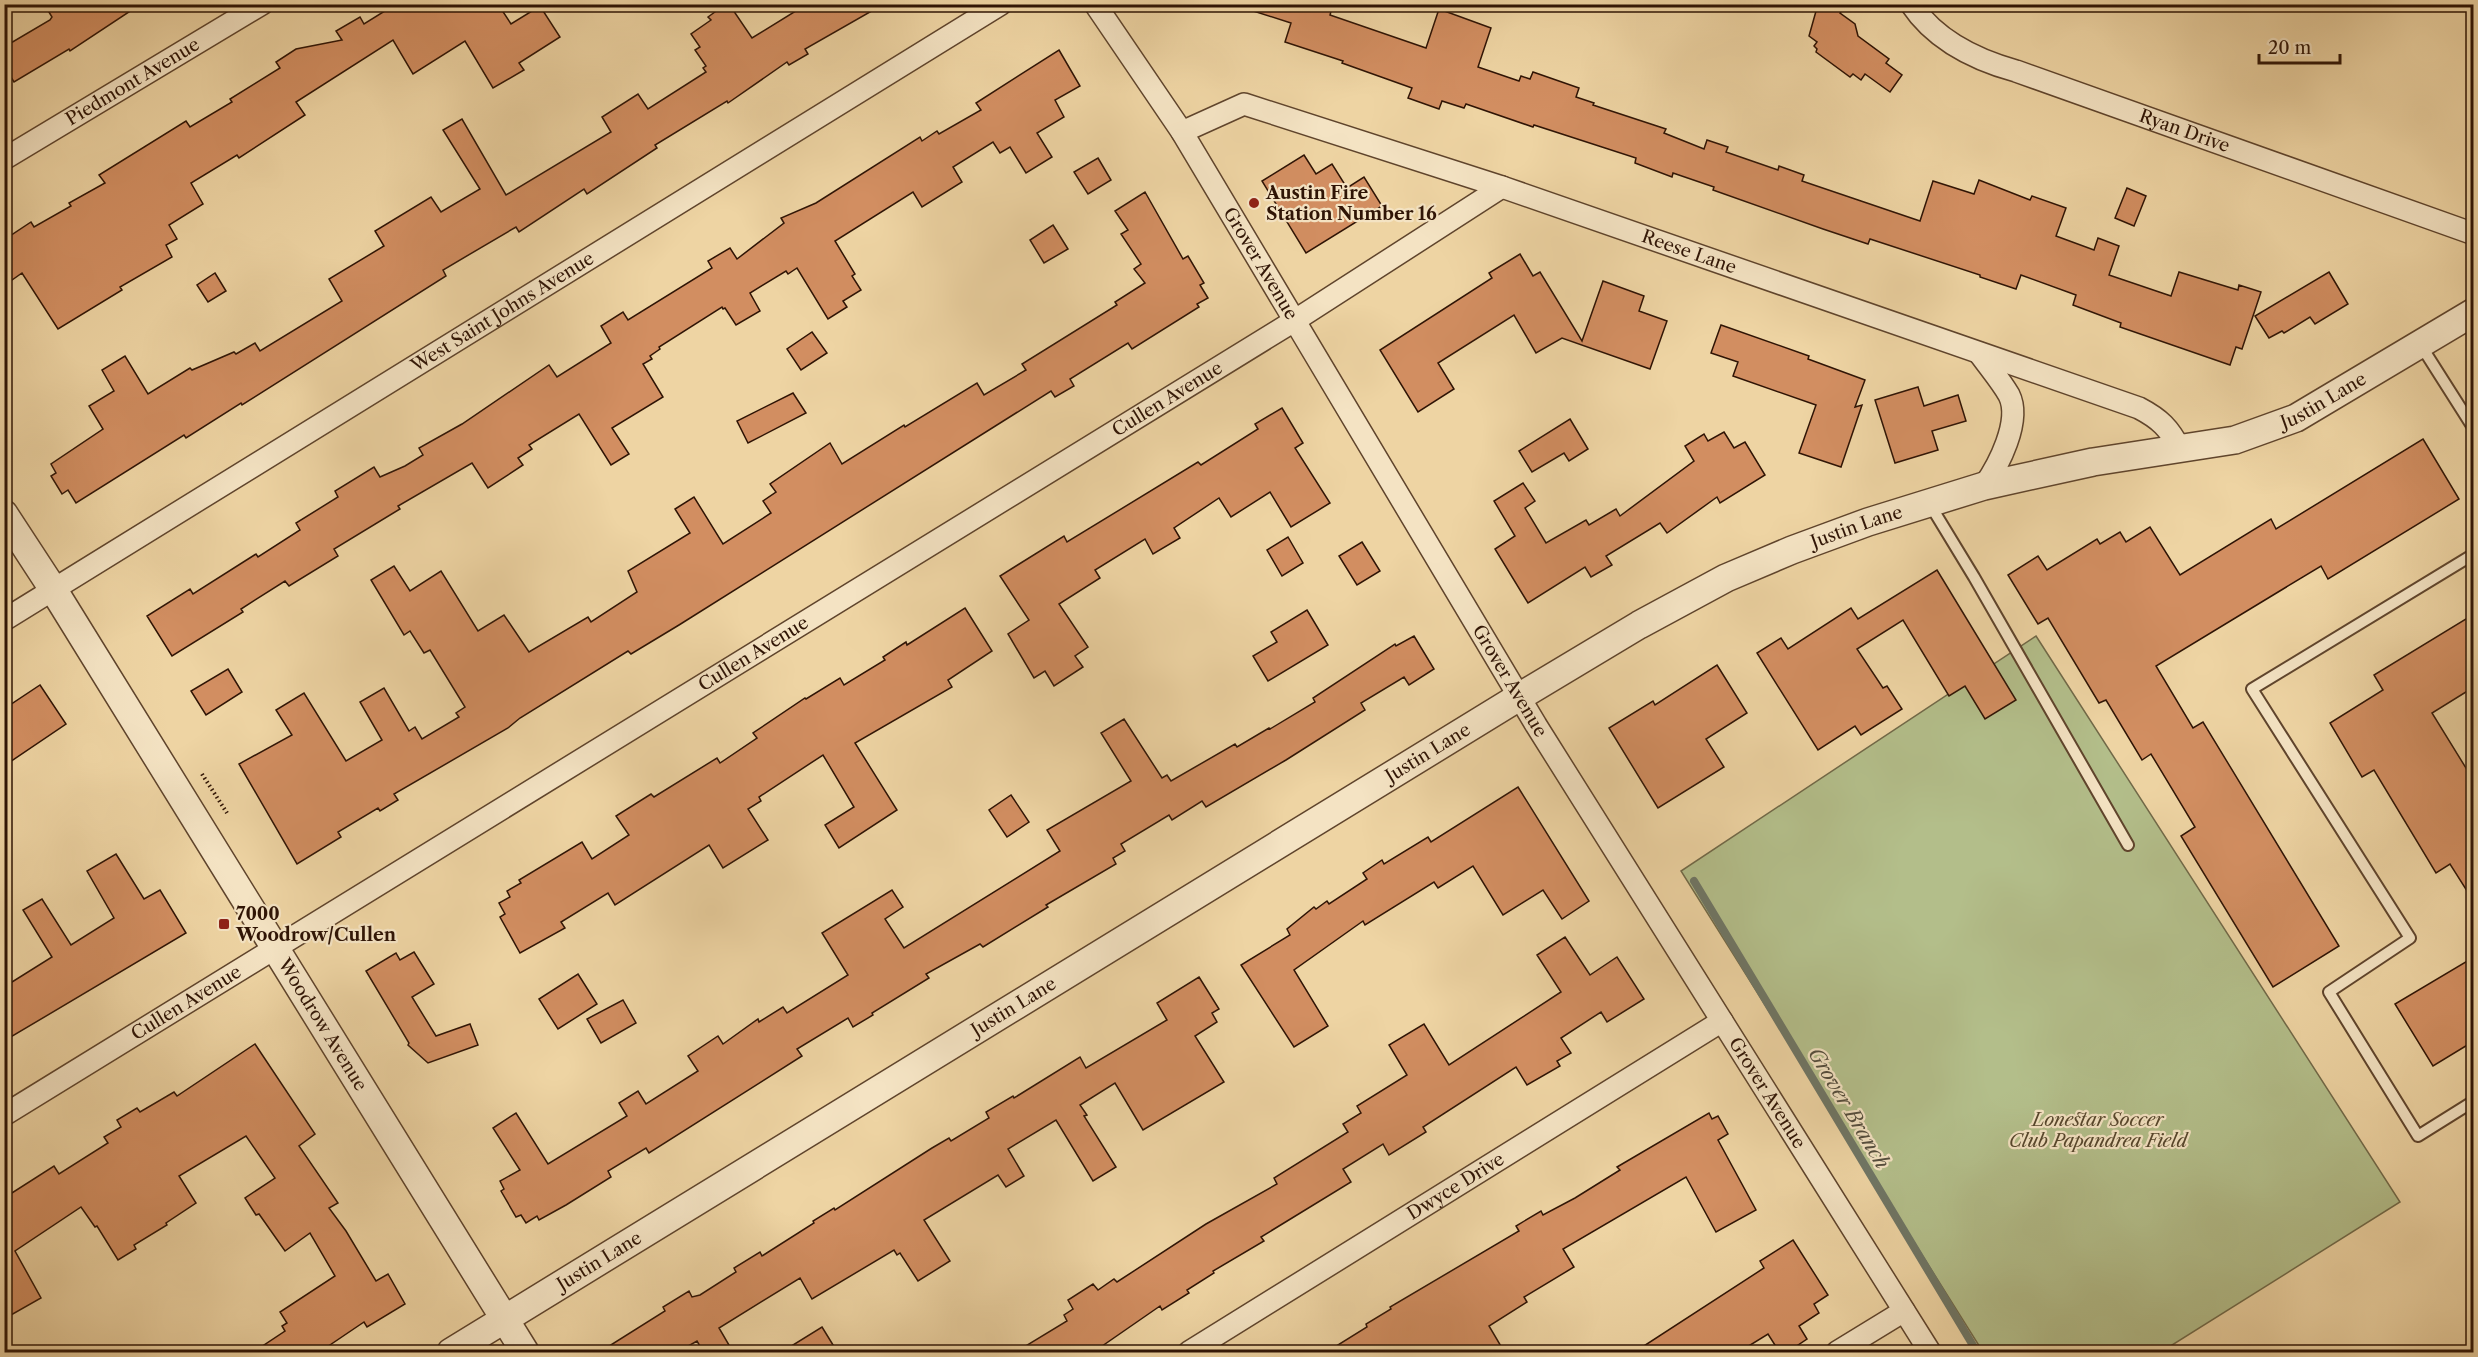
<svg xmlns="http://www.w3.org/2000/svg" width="2478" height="1357" font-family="'Libre Caslon Text',serif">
  <rect width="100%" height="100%" fill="#eed4a3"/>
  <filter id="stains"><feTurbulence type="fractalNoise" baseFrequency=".00333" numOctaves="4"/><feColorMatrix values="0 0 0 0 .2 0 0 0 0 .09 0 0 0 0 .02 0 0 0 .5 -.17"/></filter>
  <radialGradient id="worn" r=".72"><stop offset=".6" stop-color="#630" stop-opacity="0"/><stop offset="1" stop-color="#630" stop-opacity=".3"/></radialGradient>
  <!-- green -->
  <polygon fill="#b3be8a" stroke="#716948" stroke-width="1.5" points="2036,636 2400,1202 2161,1352 1983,1352 1681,871"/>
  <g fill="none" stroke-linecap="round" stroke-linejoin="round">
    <!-- stream -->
    <polyline stroke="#6f7665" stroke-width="8" points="1694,881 1977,1352"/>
  </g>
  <!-- building -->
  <g fill="#d28e61" stroke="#2f1405" stroke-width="1.5">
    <polygon points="44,4 141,4 70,51 69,49 14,82 4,66 4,47 50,20 52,17"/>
    <polygon points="396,4 498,4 511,24 540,6 560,37 519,63 524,70 493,88 465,41 413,74 393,40 296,102 305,115 239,158 237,155 191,183 203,204 169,225 177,239 166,245 172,257 120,287 122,290 58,329 22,273 12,280 4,269 4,240 31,222 34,227 71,206 69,203 105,183 99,175 186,121 190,127 232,102 230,99 280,68 276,62 296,49 342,40 336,31 360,17 364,24"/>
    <polygon points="726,4 729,4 752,38 807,4 884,4 805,49 808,54 789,65 787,62 728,103 727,101 655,145 657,148 587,194 584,189 519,232 516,227 443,270 446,276 242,405 241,403 186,438 184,435 76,503 68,490 62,494 51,476 56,473 51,464 103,429 89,406 114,391 102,370 125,356 148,394 190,368 192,370 234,352 236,354 255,343 260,351 342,301 329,279 384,246 375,231 431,197 441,212 480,189 443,130 462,119 506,195 611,132 602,117 638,94 648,109 706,72 703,68 706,66 695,50 700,47 691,34 711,20 708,17"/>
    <polygon points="1248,4 1333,4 1330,15 1426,48 1439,9 1491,28 1478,67 1519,81 1521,76 1530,79 1533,72 1579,88 1576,97 1594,103 1593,105 1666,129 1664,133 1704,149 1707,140 1728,147 1726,152 1778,170 1779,166 1804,175 1802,181 1920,221 1933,181 1974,194 1979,180 2030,200 2032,196 2066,208 2056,236 2094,250 2098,238 2119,246 2109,275 2171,296 2179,272 2238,290 2239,285 2261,292 2242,349 2236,347 2230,365 2120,327 2121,323 2073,305 2076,295 2021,275 2016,289 1980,277 1980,275 1870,239 1868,244 1823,229 1713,190 1714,187 1673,173 1672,177 1635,163 1636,158 1534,125 1533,127 1466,104 1464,108 1442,101 1439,109 1408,98 1412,88 1342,63 1343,61 1285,42 1291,23 1247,9"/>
    <polygon points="1818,4 1846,4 1840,13 1855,24 1858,36 1889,59 1886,63 1902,75 1890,92 1865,74 1861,80 1853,74 1850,77 1816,52 1817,49 1814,46 1817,42 1809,36"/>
    <polygon points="1059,50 1080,86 1055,100 1064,117 1037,133 1052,157 1026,173 1010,147 1000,153 993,142 953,167 962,182 922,207 913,192 835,241 855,274 852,276 861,290 843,301 847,307 828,319 797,268 788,274 786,271 750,293 760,311 736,325 725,308 723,309 722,307 659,347 660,349 650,356 652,359 643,364 663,397 612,428 629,454 611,465 579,414 529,445 532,449 518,458 523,465 488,488 472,463 398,506 400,509 334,549 338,556 289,586 285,581 241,609 243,612 172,656 147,616 190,589 193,594 256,554 258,557 300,530 296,523 338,497 335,491 374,467 380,477 405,466 423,455 419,448 462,424 549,365 557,377 611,343 601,326 623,312 628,320 712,268 708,261 730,248 737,259 784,223 781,218 816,203 920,137 922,141 937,131 939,134 981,110 976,103"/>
    <polygon points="1304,155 1316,174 1332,164 1347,188 1364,177 1382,206 1306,253 1262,181"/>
    <polygon points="1098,158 1111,180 1088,194 1074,172"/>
    <polygon points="2127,188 2146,196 2134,226 2115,218"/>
    <polygon points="1145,192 1183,259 1188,256 1204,283 1200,285 1208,298 1197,304 1199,307 1132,349 1128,343 1070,379 1074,386 1055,397 1051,391 679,625 631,654 628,651 520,718 508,728 394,794 398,800 380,811 378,808 338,832 341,837 297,864 239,764 292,735 276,710 304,693 346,761 382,740 360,702 384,688 409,731 415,727 422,739 459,717 456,713 465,707 430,650 424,653 410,631 404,635 371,580 394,566 410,591 441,571 478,631 504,615 529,652 588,617 591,622 637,592 628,571 690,533 675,509 694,497 723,544 771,513 763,501 776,492 770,484 830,443 842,464 904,425 905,427 977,383 984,395 1026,370 1022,364 1117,305 1115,302 1145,283 1134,269 1141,264 1121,234 1128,230 1115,211"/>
    <polygon points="1053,225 1068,249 1044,263 1030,240"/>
    <polygon points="1520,254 1533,276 1540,272 1582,341 1603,281 1644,296 1639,311 1667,321 1650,369 1562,338 1536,353 1514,315 1438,363 1454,389 1418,412 1380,350 1492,278 1489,273"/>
    <polygon points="2329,272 2348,304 2315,324 2310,317 2284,333 2282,331 2269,338 2255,316"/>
    <polygon points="215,273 226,291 208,302 197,285"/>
    <polygon points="1721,325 1809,356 1808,359 1865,380 1855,407 1862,405 1841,467 1799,453 1816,405 1733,376 1738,362 1711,353"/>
    <polygon points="812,332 827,353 801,370 787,349"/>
    <polygon points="1918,387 1924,406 1958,395 1966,421 1932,431 1938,450 1895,463 1875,400"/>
    <polygon points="793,393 806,413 748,443 737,421"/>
    <polygon points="1282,408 1303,443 1295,448 1330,503 1291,527 1270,492 1231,517 1219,498 1174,528 1180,538 1153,554 1145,539 1095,570 1100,578 1059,604 1088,647 1075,656 1083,667 1054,686 1045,671 1034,678 1008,634 1029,620 1000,576 1064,536 1067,542 1198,462 1201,465 1258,429 1255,424"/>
    <polygon points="1570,419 1588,449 1569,461 1564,453 1532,472 1519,451"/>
    <polygon points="1724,432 1734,448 1745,442 1765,475 1720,503 1717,497 1667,533 1660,523 1606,556 1612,565 1591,577 1585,567 1528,603 1495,549 1515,536 1494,501 1523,483 1535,501 1525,508 1546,543 1586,520 1589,525 1616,509 1620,516 1694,461 1685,446 1704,434 1708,441"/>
    <polygon points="2423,439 2459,499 2328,579 2321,566 2156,666 2193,728 2203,722 2339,946 2273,987 2181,836 2195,827 2151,754 2142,760 2106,700 2099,703 2048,618 2038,624 2008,575 2038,556 2047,570 2097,539 2100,544 2120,532 2126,542 2150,527 2180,575 2271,519 2276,529"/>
    <polygon points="1288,537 1303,563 1282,576 1267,550"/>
    <polygon points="1362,542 1380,571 1357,585 1339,556"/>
    <polygon points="1937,570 2016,700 1985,719 1965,686 1949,696 1903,620 1857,649 1883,688 1887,686 1902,709 1861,735 1855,726 1818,750 1757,653 1781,638 1788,649 1851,608 1858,619"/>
    <polygon points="965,608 992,651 948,680 952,687 855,743 897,810 839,848 825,825 854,807 823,755 759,797 761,801 748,809 768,840 723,868 709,845 615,905 608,893 561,922 565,928 520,953 500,917 505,914 499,903 510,897 507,891 521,883 519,880 582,842 592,859 629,835 616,816 651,794 654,797 717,758 720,763 757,738 753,733 805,698 806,699 840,678 844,685 885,660 883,657 906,642 907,645"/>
    <polygon points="1307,610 1328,645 1268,681 1253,656 1277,642 1271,632"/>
    <polygon points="2474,614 2474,687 2432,713 2474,781 2474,902 2450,864 2436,873 2374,770 2362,777 2330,723 2383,690 2374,675"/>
    <polygon points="1414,636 1434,669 1409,685 1404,677 1361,703 1365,710 1286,760 1206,807 1202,801 1172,820 1169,815 1121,844 1125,851 1113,858 1116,864 1046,905 1048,907 983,947 980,944 926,974 929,978 872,1013 873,1015 853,1027 848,1018 797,1049 802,1056 649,1153 646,1148 608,1171 611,1177 566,1205 539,1220 537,1216 526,1223 521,1215 516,1217 501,1191 504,1189 500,1181 520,1170 493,1128 516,1113 548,1164 627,1116 619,1103 638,1091 646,1104 698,1071 688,1056 718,1036 723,1044 758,1019 759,1022 783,1007 787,1013 848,975 822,933 892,890 903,907 885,919 904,948 1060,851 1047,830 1131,781 1101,733 1124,719 1162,778 1167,775 1171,781 1235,744 1237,747 1269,728 1270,729 1315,702 1313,698 1395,644 1396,646"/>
    <polygon points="1717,665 1747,713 1706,739 1724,767 1658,808 1609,728 1653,701 1655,705"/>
    <polygon points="228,669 242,692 206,715 191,691"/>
    <polygon points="40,685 66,724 4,766 4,709"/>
    <polygon points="1518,787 1589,901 1562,919 1543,890 1503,915 1473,866 1438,888 1434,882 1365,925 1363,921 1294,970 1328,1026 1294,1047 1241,965 1290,935 1287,929 1314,907 1316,909 1327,901 1329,904 1367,879 1363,873 1382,860 1384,864 1428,837 1431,842"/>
    <polygon points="1011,795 1029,822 1007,837 989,810"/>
    <polygon points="116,854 144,899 160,890 186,933 4,1041 4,987 52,957 23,910 42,899 71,945 114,918 87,871"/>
    <polygon points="1565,937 1590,975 1617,957 1644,999 1607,1022 1601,1012 1561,1038 1571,1053 1557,1061 1560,1066 1527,1085 1516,1067 1423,1127 1426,1132 1389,1155 1383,1144 1343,1169 1351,1182 1261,1237 1264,1241 1213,1271 1214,1273 1187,1290 1189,1293 1162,1310 1160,1306 1092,1353 1014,1353 1067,1321 1064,1315 1073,1309 1068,1300 1093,1284 1098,1290 1114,1279 1117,1282 1206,1224 1277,1184 1274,1178 1348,1132 1343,1124 1361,1113 1357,1106 1407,1075 1389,1045 1424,1024 1449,1065 1561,992 1537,955"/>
    <polygon points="414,952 434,984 412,997 436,1036 470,1024 478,1045 428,1063 408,1045 409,1043 366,971 396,953 400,960"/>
    <polygon points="2474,957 2474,1041 2433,1066 2395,1004"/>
    <polygon points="578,974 597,1004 558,1029 539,999"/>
    <polygon points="1199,977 1219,1009 1212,1013 1217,1022 1195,1036 1224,1082 1143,1130 1115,1083 1080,1105 1087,1115 1084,1116 1116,1167 1093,1181 1056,1120 1008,1149 1024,1176 1006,1187 998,1175 924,1220 950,1261 918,1281 900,1253 897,1255 894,1250 812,1299 800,1278 719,1328 729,1345 716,1353 704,1353 697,1341 676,1353 598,1353 665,1311 663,1307 689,1291 692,1297 700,1295 736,1272 734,1268 760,1252 762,1256 814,1223 813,1221 834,1208 835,1210 932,1148 949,1138 951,1141 989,1118 986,1112 1013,1096 1014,1098 1080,1057 1086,1068 1167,1020 1157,1003"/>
    <polygon points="623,1000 636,1023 601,1043 587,1019"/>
    <polygon points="255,1044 315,1134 299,1146 338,1203 329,1208 346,1231 376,1281 388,1274 405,1304 367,1327 364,1322 318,1353 252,1353 285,1331 282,1326 287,1323 280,1312 335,1276 310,1233 285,1251 259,1214 256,1215 245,1198 275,1178 246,1136 179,1176 196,1203 166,1223 167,1225 134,1245 136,1249 118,1260 97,1226 95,1227 81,1207 15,1251 41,1298 11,1315 4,1304 4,1198 54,1166 59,1174 108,1143 104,1137 121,1127 117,1120 137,1108 140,1112 174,1092 177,1096"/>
    <polygon points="1709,1113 1712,1119 1718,1116 1728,1134 1718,1140 1756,1210 1716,1232 1686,1177 1563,1249 1574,1267 1524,1297 1527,1302 1489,1326 1505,1353 1325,1353 1367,1327 1366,1324 1391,1309 1390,1307 1519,1231 1516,1226 1541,1211 1543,1215 1575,1198 1620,1170 1617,1167"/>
    <polygon points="1793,1240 1828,1295 1814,1304 1819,1313 1799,1326 1807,1339 1786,1353 1780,1353 1768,1334 1739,1352 1633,1353 1764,1268 1760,1261"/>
    <polygon points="822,1327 838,1353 780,1353"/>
  </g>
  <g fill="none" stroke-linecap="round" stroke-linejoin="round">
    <!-- service casing -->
    <g stroke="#5f442c" stroke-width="14">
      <g id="service">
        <polyline points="2420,344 2474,429"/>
        <polyline points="1929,503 1974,577 2128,845"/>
        <polyline points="2474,554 2252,689 2410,938 2329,992 2418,1136 2474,1101"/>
      </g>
    </g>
    <!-- minor casing -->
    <g stroke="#5f442c" stroke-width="24">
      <g id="minor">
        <path id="s1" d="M1095,4L1182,132L1536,725L1930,1352"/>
        <path id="s2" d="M1911,4C1935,40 1976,60 2016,71L2474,234"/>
        <path id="s3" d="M1182,132L1244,104L1502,187L2139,408C2160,419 2169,428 2180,449"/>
        <path id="s4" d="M4,159L262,4"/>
        <path d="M1979,353C1989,367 2001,381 2009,395C2022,421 1998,466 1984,486"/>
        <path id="s5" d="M4,620L1001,4"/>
        <path id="s6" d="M4,1115L1294,321L1502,187"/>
        <path id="s7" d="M1189,1352L1722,1021"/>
        <polyline points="1837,1352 1904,1311"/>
      </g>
    </g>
    <!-- tertiary casing -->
    <g stroke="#5f442c" stroke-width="30">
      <g id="tertiary">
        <path id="s8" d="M4,514L53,589L525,1352"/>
        <path id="s9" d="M451,1352L1519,697L1639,625L1726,578L1792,550L1868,522L1984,486L2093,462L2235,440L2296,418L2474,312"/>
      </g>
    </g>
    <!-- path -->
    <polyline stroke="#2f1405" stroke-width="4" stroke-dasharray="1.5 3" stroke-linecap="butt" points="202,774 227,813"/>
    <!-- service -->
    <use href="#service" stroke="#f4e3c3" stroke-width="10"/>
    <!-- minor -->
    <use href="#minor" stroke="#f4e3c3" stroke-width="21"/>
    <!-- tertiary -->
    <use href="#tertiary" stroke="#f4e3c3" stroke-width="27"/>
  </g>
  <!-- markers -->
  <g fill="#8f2418" stroke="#f4e3c3" stroke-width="2">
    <circle cx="1254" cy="203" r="6"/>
    <rect x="218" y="918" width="12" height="12" rx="3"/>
  </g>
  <g text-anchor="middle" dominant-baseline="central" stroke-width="4.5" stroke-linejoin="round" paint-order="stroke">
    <!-- street labels -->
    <g font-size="18" fill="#2f1405" stroke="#f4e3c3">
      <text stroke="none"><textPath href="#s4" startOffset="150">Piedmont Avenue</textPath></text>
      <text stroke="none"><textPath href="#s2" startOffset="306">Ryan Drive</textPath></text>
      <text stroke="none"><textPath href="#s3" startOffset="537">Reese Lane</textPath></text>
      <text stroke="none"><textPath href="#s1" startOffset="308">Grover Avenue</textPath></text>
      <text stroke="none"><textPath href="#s5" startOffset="586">West Saint Johns Avenue</textPath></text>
      <text stroke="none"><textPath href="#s6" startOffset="1366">Cullen Avenue</textPath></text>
      <text stroke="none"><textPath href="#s9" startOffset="2118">Justin Lane</textPath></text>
      <text stroke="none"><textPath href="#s9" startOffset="1632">Justin Lane</textPath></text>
      <text stroke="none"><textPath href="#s6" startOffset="880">Cullen Avenue</textPath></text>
      <text stroke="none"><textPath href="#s1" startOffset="794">Grover Avenue</textPath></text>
      <text stroke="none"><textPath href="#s9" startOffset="1146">Justin Lane</textPath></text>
      <text stroke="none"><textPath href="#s6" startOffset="214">Cullen Avenue</textPath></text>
      <text stroke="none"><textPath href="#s9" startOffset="660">Justin Lane</textPath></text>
      <text stroke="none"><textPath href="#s8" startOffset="602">Woodrow Avenue</textPath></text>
      <text stroke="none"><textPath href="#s1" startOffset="1280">Grover Avenue</textPath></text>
      <text stroke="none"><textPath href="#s7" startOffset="314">Dwyce Drive</textPath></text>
      <text stroke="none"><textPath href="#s9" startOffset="174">Justin Lane</textPath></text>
    </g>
    <!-- poi labels -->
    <g font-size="18" font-weight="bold" fill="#2f1405" stroke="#f4e3c3" text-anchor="start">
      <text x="1266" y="193">Austin Fire<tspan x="1266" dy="21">Station Number 16</tspan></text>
      <text x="236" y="914">7000<tspan x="236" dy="21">Woodrow/Cullen</tspan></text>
    </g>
    <!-- park labels -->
    <g font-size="18" font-style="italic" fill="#57472d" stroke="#f4e3c3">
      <text x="2098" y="1120">Lonestar Soccer<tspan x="2098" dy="21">Club Papandrea Field</tspan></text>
    </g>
    <!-- water labels -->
    <g font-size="20" font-style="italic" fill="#544d3d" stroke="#f4e3c3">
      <text transform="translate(1849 1108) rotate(59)">Grover Branch</text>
    </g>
  </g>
  <!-- margin -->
  <rect width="2478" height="1357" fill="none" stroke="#eed4a3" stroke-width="24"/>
  <rect x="6" y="6" width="2466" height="1345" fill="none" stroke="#2f1405" stroke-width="3"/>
  <rect x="12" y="12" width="2454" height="1333" fill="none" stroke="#2f1405" stroke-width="1.5"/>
  <!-- scale -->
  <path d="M2259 54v9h81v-9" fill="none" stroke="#2f1405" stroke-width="3"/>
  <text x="2268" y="54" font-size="18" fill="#2f1405" stroke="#f4e3c3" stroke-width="4.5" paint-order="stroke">20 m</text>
  <rect width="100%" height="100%" filter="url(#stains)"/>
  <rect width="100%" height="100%" fill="url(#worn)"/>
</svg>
